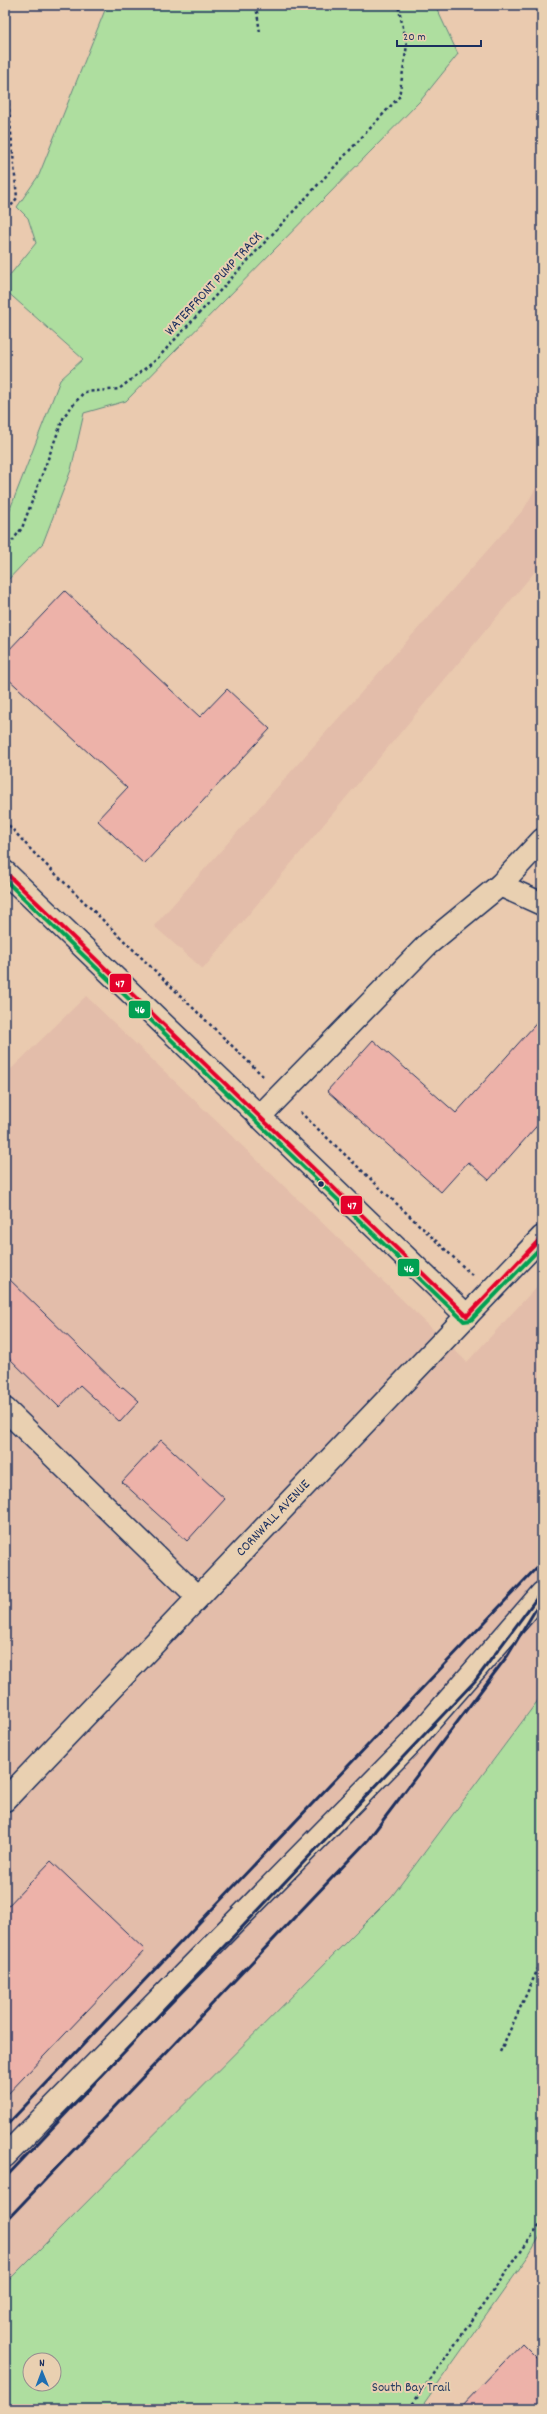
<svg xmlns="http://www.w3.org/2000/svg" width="547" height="2414" font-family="Dekko,sans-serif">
  <rect width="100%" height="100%" fill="#eacaaf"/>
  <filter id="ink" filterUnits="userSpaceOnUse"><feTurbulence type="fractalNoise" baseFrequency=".025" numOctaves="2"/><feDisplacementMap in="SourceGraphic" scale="8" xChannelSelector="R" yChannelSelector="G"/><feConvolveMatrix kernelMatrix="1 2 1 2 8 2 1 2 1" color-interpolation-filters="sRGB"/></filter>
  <g filter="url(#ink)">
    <!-- built -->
    <g fill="#e3bdaa">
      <polygon points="542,477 542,563 203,969 154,926 524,509"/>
      <polygon points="86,996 467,1362 542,1281 542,1695 392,1896 5,2284 5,1075"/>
    </g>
    <!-- green -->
    <g fill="#aede9f" stroke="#64867e" fill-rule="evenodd">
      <polygon points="107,5 435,5 458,54 421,100 126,401 84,413 71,470 43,543 5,583 5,522 60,380 83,359 5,290 5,281 36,243 28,218 17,207 39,175"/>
      <path d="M542,1695V2045L536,2069L542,2075V2233L529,2255L420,2409H5V2284L392,1896ZM30,2360H54V2384H30Z"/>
    </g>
    <!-- building -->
    <g fill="#edb2a9" stroke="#1b2f5e">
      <polygon points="65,591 200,717 227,689 270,729 144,864 97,820 127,788 5,676 5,654"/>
      <polygon points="542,1017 542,1120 489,1180 468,1162 441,1192 327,1091 373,1040 456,1113"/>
      <polygon points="5,1275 121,1388 123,1387 139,1401 120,1422 80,1385 59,1407 5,1354"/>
      <polygon points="161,1440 225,1499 187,1541 122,1482"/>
      <polygon points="51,1861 145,1950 5,2097 5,1909"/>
      <polygon points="522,2343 542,2363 542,2409 459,2409"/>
    </g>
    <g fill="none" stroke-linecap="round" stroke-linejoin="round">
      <!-- minor casing -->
      <g stroke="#1b2f5e" stroke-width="25">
        <g id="minor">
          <polyline points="5,872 467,1316"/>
          <polyline points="500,885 542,904"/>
          <polyline points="259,1117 428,944 500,885 542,840"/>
          <polyline points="5,1409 198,1597"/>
          <path id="s1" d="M5,1800L542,1237"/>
          <polyline points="5,2156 412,1742 542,1593"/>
        </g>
      </g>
      <!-- path -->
      <g stroke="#1b2f5e" stroke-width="2.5" stroke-dasharray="3 3" stroke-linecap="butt">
        <polyline points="256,5 260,33"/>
        <polyline points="5,67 17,198 5,214"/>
        <polyline points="5,325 9,335 5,341"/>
        <polyline points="5,551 22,528 64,416 84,392 119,389 156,360 399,97 407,45 398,5"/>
        <polyline points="5,821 33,852 263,1076"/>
        <polyline points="300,1112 472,1275"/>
        <polyline points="500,2052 542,1960"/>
        <polyline points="409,2409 542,2222"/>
      </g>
      <!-- minor -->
      <use href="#minor" stroke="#e9d0b1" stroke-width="22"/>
      <!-- rail -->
      <g stroke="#1b2f5e" stroke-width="3">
        <polyline points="5,2127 542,1562"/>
        <polyline points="5,2178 475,1681 542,1591"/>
        <polyline points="5,2222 368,1840 508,1655 542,1599"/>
      </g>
      <!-- bus-1 casing -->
      <g stroke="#e9d0b1" stroke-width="7">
        <g id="bus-1">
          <polyline points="5,872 467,1316"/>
          <polyline points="467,1316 542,1237"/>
        </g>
      </g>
      <!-- bus-2 casing -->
      <g stroke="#e9d0b1" stroke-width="7">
        <polyline id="bus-2" points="5,880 464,1321 471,1320 542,1246"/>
      </g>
      <!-- bus-1 -->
      <use href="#bus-1" stroke="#e4002b" stroke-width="4"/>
      <!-- bus-2 -->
      <use href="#bus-2" stroke="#01a052" stroke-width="4"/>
    </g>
  </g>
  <!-- markers -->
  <circle fill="#1b2f5e" stroke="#e9d0b1" stroke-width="1.5" cx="321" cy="1184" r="3.5"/>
  <g text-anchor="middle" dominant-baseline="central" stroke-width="4" stroke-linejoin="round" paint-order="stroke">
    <!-- street labels -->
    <g font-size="14" fill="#1b2f5e" stroke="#e9d0b1">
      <text transform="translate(214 284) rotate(-47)">WATERFRONT PUMP TRACK</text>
      <text stroke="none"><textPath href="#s1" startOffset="389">CORNWALL AVENUE</textPath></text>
    </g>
    <!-- park labels -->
    <g font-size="14" fill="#2a4064" stroke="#e9d0b1">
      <text x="411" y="2388">South Bay Trail</text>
    </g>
  </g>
  <g stroke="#e9d0b1" stroke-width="1.5">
    <rect x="109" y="973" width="23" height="20" rx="4" fill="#e4002b"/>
    <rect x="128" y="1000" width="23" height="19" rx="4" fill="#01a052"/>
    <rect x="340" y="1195" width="23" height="20" rx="4" fill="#e4002b"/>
    <rect x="397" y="1258" width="23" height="19" rx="4" fill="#01a052"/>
  </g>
  <g font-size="11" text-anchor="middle" font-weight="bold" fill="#fff">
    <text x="120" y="987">47</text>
    <text x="140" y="1013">46</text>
    <text x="352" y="1209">47</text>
    <text x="409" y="1272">46</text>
  </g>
  <!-- margin -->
  <rect width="547" height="2414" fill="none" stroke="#e9d0b1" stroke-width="20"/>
  <rect x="10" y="10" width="527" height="2394" fill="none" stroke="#1b2f5e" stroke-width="1.5" filter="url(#ink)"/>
  <!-- north arrow -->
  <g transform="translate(42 2372) rotate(359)"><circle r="19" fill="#e9d0b1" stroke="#979090"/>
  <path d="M0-3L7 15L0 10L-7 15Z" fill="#1f6fb2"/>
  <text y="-6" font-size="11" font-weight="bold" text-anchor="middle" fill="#1b2f5e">N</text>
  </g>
  <!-- scale -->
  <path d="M397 40v6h84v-6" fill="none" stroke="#1b2f5e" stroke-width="2"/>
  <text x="403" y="40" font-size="12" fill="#1b2f5e" stroke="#e9d0b1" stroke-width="3" paint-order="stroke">20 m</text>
</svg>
